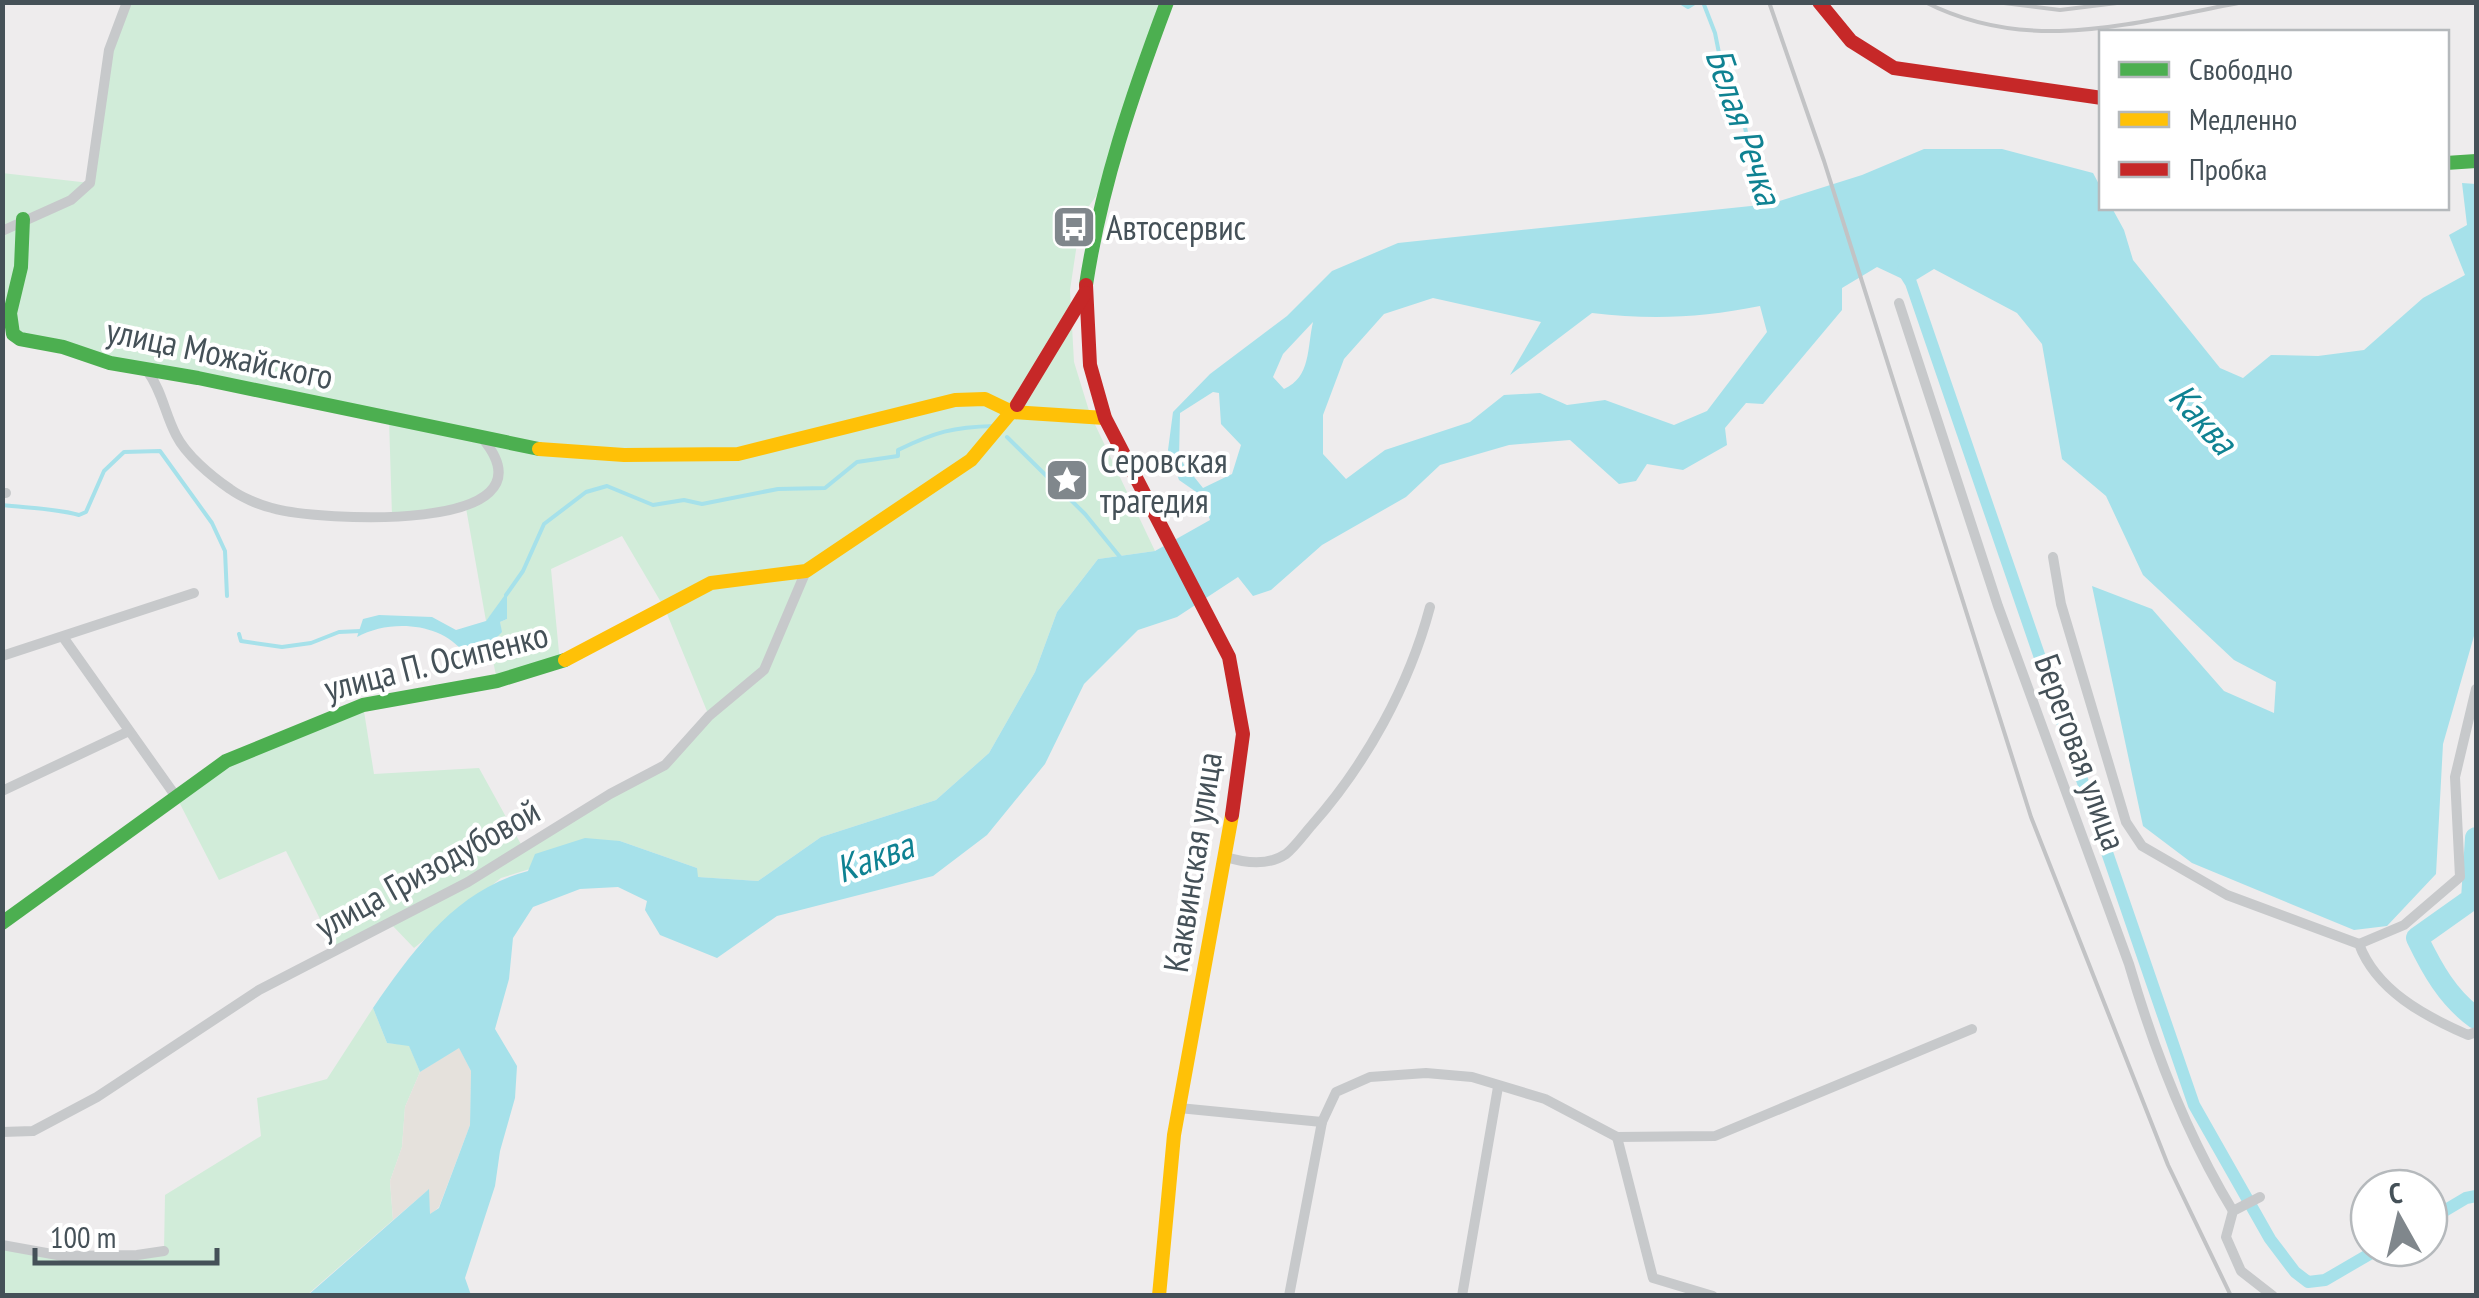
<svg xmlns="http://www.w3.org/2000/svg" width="2479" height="1298" font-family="'PT Sans Narrow',sans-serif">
  <rect width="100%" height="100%" fill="#eeeced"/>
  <!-- green -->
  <g fill="#d1ecd9">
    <polygon points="127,3 1167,3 1104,185 1081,217 1070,290 1074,362 1090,414 1155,551 1098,559 1057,612 1035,672 989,753 936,800 821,837 758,881 697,877 697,868 620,841 501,878 414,948 391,924 336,951 286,851 219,880 177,798 226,761 363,705 374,774 479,768 523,848 665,765 709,716 665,609 622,536 551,569 560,663 497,681 490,645 501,632 500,622 507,619 507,595 486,621 466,508 392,516 389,419 20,339 10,313 3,310 2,173 90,183 109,50"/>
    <polygon points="373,1008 387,1043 409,1045 420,1072 405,1107 402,1147 390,1181 393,1220 307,1295 3,1295 2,1245 29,1252 164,1251 165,1195 261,1136 257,1098 327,1079"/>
  </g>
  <!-- sand -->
  <polygon fill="#e5e1dc" points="459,1047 471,1071 470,1125 439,1207 430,1215 428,1190 393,1220 390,1181 402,1147 405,1107 420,1072"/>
  <!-- water -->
  <g fill="#a6e1ea" fill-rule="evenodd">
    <path d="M1924,149H2002L2093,173L2101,188L2102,208H2112L2124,230L2133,260L2220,368L2243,378L2271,355L2318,356L2364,350L2423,298L2465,275L2449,235L2467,225L2462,183L2476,184V629L2443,744L2436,874L2387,926L2354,930L2192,863L2143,826L2092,586L2152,609L2224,691L2274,713L2276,682L2234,660L2143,575L2106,496L2062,459L2042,344L2017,313L1934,269L1911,283L1877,267L1842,288V310L1763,404L1746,403L1725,428L1727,445L1683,470L1647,464L1636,481L1619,484L1570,440L1509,445L1440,465L1406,497L1322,545L1271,590L1253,596L1238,577L1177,617L1138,630L1084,684L1045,764L987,835L933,876L777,916L717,958L660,935L645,910L647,901L618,887L580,889L533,907L513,938L509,979L495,1029L517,1066L515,1098L500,1151L495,1186L465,1278L471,1295L307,1296L429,1189L430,1214L439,1208L470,1125L471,1071L459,1048L420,1072L409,1046L387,1043L373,1008C414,949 456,890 528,871L535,854L585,838L620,841L697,868L698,877L758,881L821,837L936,800L989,753L1035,672L1057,612L1098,559L1155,551L1210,520L1202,496L1179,480L1168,450L1173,412L1210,374L1287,316L1332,271L1398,243L1770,204L1862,175ZM1433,298L1541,322L1510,375L1592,313C1651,320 1701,318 1760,306L1767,332L1707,411L1674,425L1605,400L1567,405L1540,393L1504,395L1470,422L1385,450L1346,479L1323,454V415L1344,359L1384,314ZM1313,322C1307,348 1311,377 1284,389L1273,377L1283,354ZM1213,392L1219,393L1221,424L1241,445L1232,474L1203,488L1179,458L1180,413Z"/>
    <path d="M507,592V619L500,622L502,632C491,644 481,653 464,653C441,622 389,619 357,637L363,619L379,615L432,617L456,630L486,621Z"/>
  </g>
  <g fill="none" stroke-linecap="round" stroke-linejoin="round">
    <!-- stream -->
    <g stroke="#a6e1ea" stroke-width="4">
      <polyline points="1680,2 1688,7 1696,2"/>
      <polyline points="1703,2 1715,33 1723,73 1741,110 1751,154 1769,205"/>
      <polyline points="1007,437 1085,514 1120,557"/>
      <path d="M2,505C28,508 55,508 79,515L86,512L104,471L124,452L160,451L212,523L225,551L227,596"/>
      <polyline points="2,508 2,514"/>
      <path d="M506,595L523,571L544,524L586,492L607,486L653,505L684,500L702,504L778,489L825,488L857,462L898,456V450C935,432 953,427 994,426"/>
      <polyline points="239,634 241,641 282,647 311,643 339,632 361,631"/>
    </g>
    <!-- canal -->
    <g stroke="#a6e1ea" stroke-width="12">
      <polyline points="1903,270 1911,283 2194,1105 2270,1239 2295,1272 2308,1282 2325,1280 2380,1248"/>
      <polyline points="2429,1220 2466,1198 2476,1196"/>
    </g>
    <!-- river -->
    <path stroke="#a6e1ea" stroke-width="22" d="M2476,838L2472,899L2417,938C2432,969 2448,998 2476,1018"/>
    <!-- street -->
    <g stroke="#c7c9cb" stroke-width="10">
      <polyline points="2,231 71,200 90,183 109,50 127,2"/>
      <path d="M1899,303L1998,606L2129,964C2154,1050 2186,1134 2233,1211"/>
      <path d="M148,372C162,391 165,414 176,435C186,455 211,476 230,489C241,497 259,505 272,508C316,521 562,535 483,439"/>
      <polyline points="2,493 6,493"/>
      <path d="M2053,557L2061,604L2126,822L2142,846L2227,895L2359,944C2376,990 2424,1016 2468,1035L2476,1032"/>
      <polyline points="63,637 177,798"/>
      <polyline points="2,656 194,593"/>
      <polyline points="2,791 127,732"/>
      <path d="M1226,857C1245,863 1268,866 1286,854C1295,847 1304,834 1312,825C1366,764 1409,686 1430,607"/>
      <polyline points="2359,944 2404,925 2460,877 2455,777 2476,689"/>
      <polyline points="1179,1108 1322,1122"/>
      <polyline points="2,1132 33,1131 97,1097 259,990 468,882 610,794 665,765 709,716 764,670 806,571"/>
      <polyline points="1617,1137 1653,1278 1713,1296"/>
      <polyline points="2260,1197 2233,1211 2226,1237 2241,1271 2273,1296"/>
      <polyline points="2,1245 63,1256 137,1255 164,1251"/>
      <polyline points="1289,1296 1322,1122 1336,1092 1370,1077 1426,1073 1472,1077 1545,1099 1617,1137 1715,1136 1972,1029"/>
      <polyline points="1462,1296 1498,1087"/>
    </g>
    <!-- fast -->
    <g stroke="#4caf50" stroke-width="14">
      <polyline points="2446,163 2476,161"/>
      <polyline points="23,219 21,267 10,313 13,334 20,339 63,347 110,363 198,378 539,449"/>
      <path d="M1086,285C1101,186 1132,95 1167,2"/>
      <polyline points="2,923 226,761 363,705 497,681 565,660"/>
    </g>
    <!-- slow -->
    <g stroke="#ffc107" stroke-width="14">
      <polyline points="539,449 624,455 738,454 955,400 985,399 1012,412 1105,418"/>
      <polyline points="565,660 711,583 806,571 971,460 1017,405"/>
      <polyline points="1159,1296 1174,1135 1232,815"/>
    </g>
    <!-- jam -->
    <g stroke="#c62828" stroke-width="14">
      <polyline points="1819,2 1851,41 1894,68 2102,98"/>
      <polyline points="1086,285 1090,365 1105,418 1229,657 1243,734 1232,815"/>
      <polyline points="1017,405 1085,293"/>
    </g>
    <!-- rail -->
    <g stroke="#c2c3c5" stroke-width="4">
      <polyline points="1769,2 1824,161 2031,817 2168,1165 2231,1296"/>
      <path d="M1925,2C2031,56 2134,22 2244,2"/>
      <polyline points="1996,2 2060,10 2125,2"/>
    </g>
  </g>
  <!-- icons -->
  <defs>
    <g id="bus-square" transform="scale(2.25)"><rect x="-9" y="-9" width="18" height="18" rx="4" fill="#80878c" stroke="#fff"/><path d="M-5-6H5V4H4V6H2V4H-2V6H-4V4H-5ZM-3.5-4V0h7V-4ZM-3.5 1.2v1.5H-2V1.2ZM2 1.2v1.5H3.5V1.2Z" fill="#fff"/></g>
    <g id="sight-square" transform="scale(2.25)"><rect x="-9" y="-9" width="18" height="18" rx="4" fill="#80878c" stroke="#fff"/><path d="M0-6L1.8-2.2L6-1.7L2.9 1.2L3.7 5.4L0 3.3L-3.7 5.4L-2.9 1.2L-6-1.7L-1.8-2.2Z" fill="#fff"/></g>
  </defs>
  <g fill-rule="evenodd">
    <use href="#bus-square" x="1074" y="227"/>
    <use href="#sight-square" x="1067" y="480"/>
  </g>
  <g text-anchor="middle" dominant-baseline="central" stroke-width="8" stroke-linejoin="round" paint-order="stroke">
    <!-- poi labels -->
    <g font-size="35" fill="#455158" stroke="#fff" text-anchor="start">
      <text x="1106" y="227">Автосервис</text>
      <text x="1100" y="460">Серовская<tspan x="1100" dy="40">трагедия</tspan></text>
    </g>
    <!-- street labels -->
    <g font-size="35" fill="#455158" stroke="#fff">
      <text transform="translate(220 353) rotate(12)">улица Можайского</text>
      <text transform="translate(436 661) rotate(-14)">улица П. Осипенко</text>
      <text transform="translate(2081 752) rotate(70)">Береговая улица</text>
      <text transform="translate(1192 862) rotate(-81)">Каквинская улица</text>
      <text transform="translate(427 868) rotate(-29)">улица Гризодубовой</text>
    </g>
    <!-- water labels -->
    <g font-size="38" font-style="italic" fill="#0f8292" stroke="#fff">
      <text transform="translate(1745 126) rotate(71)">Белая Речка</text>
      <text transform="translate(2204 418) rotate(48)">Каква</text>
      <text transform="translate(874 856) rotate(-20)">Каква</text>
    </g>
  </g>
  <!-- border -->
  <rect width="2479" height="1298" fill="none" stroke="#455158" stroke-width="10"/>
  <!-- legend -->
  <rect x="2099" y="30" width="350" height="180" fill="#ffffff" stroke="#b5b9bc" stroke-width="2.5"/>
  <rect x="2119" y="62" width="50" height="15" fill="#4caf50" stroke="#b5b9bc" stroke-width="2.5"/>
  <text x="2189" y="80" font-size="30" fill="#455158">Свободно</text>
  <rect x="2119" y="112" width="50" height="15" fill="#ffc107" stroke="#b5b9bc" stroke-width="2.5"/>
  <text x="2189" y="130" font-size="30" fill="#455158">Медленно</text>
  <rect x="2119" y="162" width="50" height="15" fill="#c62828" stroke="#b5b9bc" stroke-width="2.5"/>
  <text x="2189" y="180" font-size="30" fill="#455158">Пробка</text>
  <!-- north arrow -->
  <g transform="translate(2399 1218) rotate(352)"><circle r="48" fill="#ffffff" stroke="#b5b9bc" stroke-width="2.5"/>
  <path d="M0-8L18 38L0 25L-18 38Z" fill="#80878c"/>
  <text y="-15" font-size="28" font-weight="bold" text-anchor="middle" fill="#455158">С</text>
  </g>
  <!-- scale -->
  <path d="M35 1248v15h182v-15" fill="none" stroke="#455158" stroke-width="5"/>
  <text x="50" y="1248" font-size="30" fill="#455158" stroke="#ffffff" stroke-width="8" paint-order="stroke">100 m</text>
</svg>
